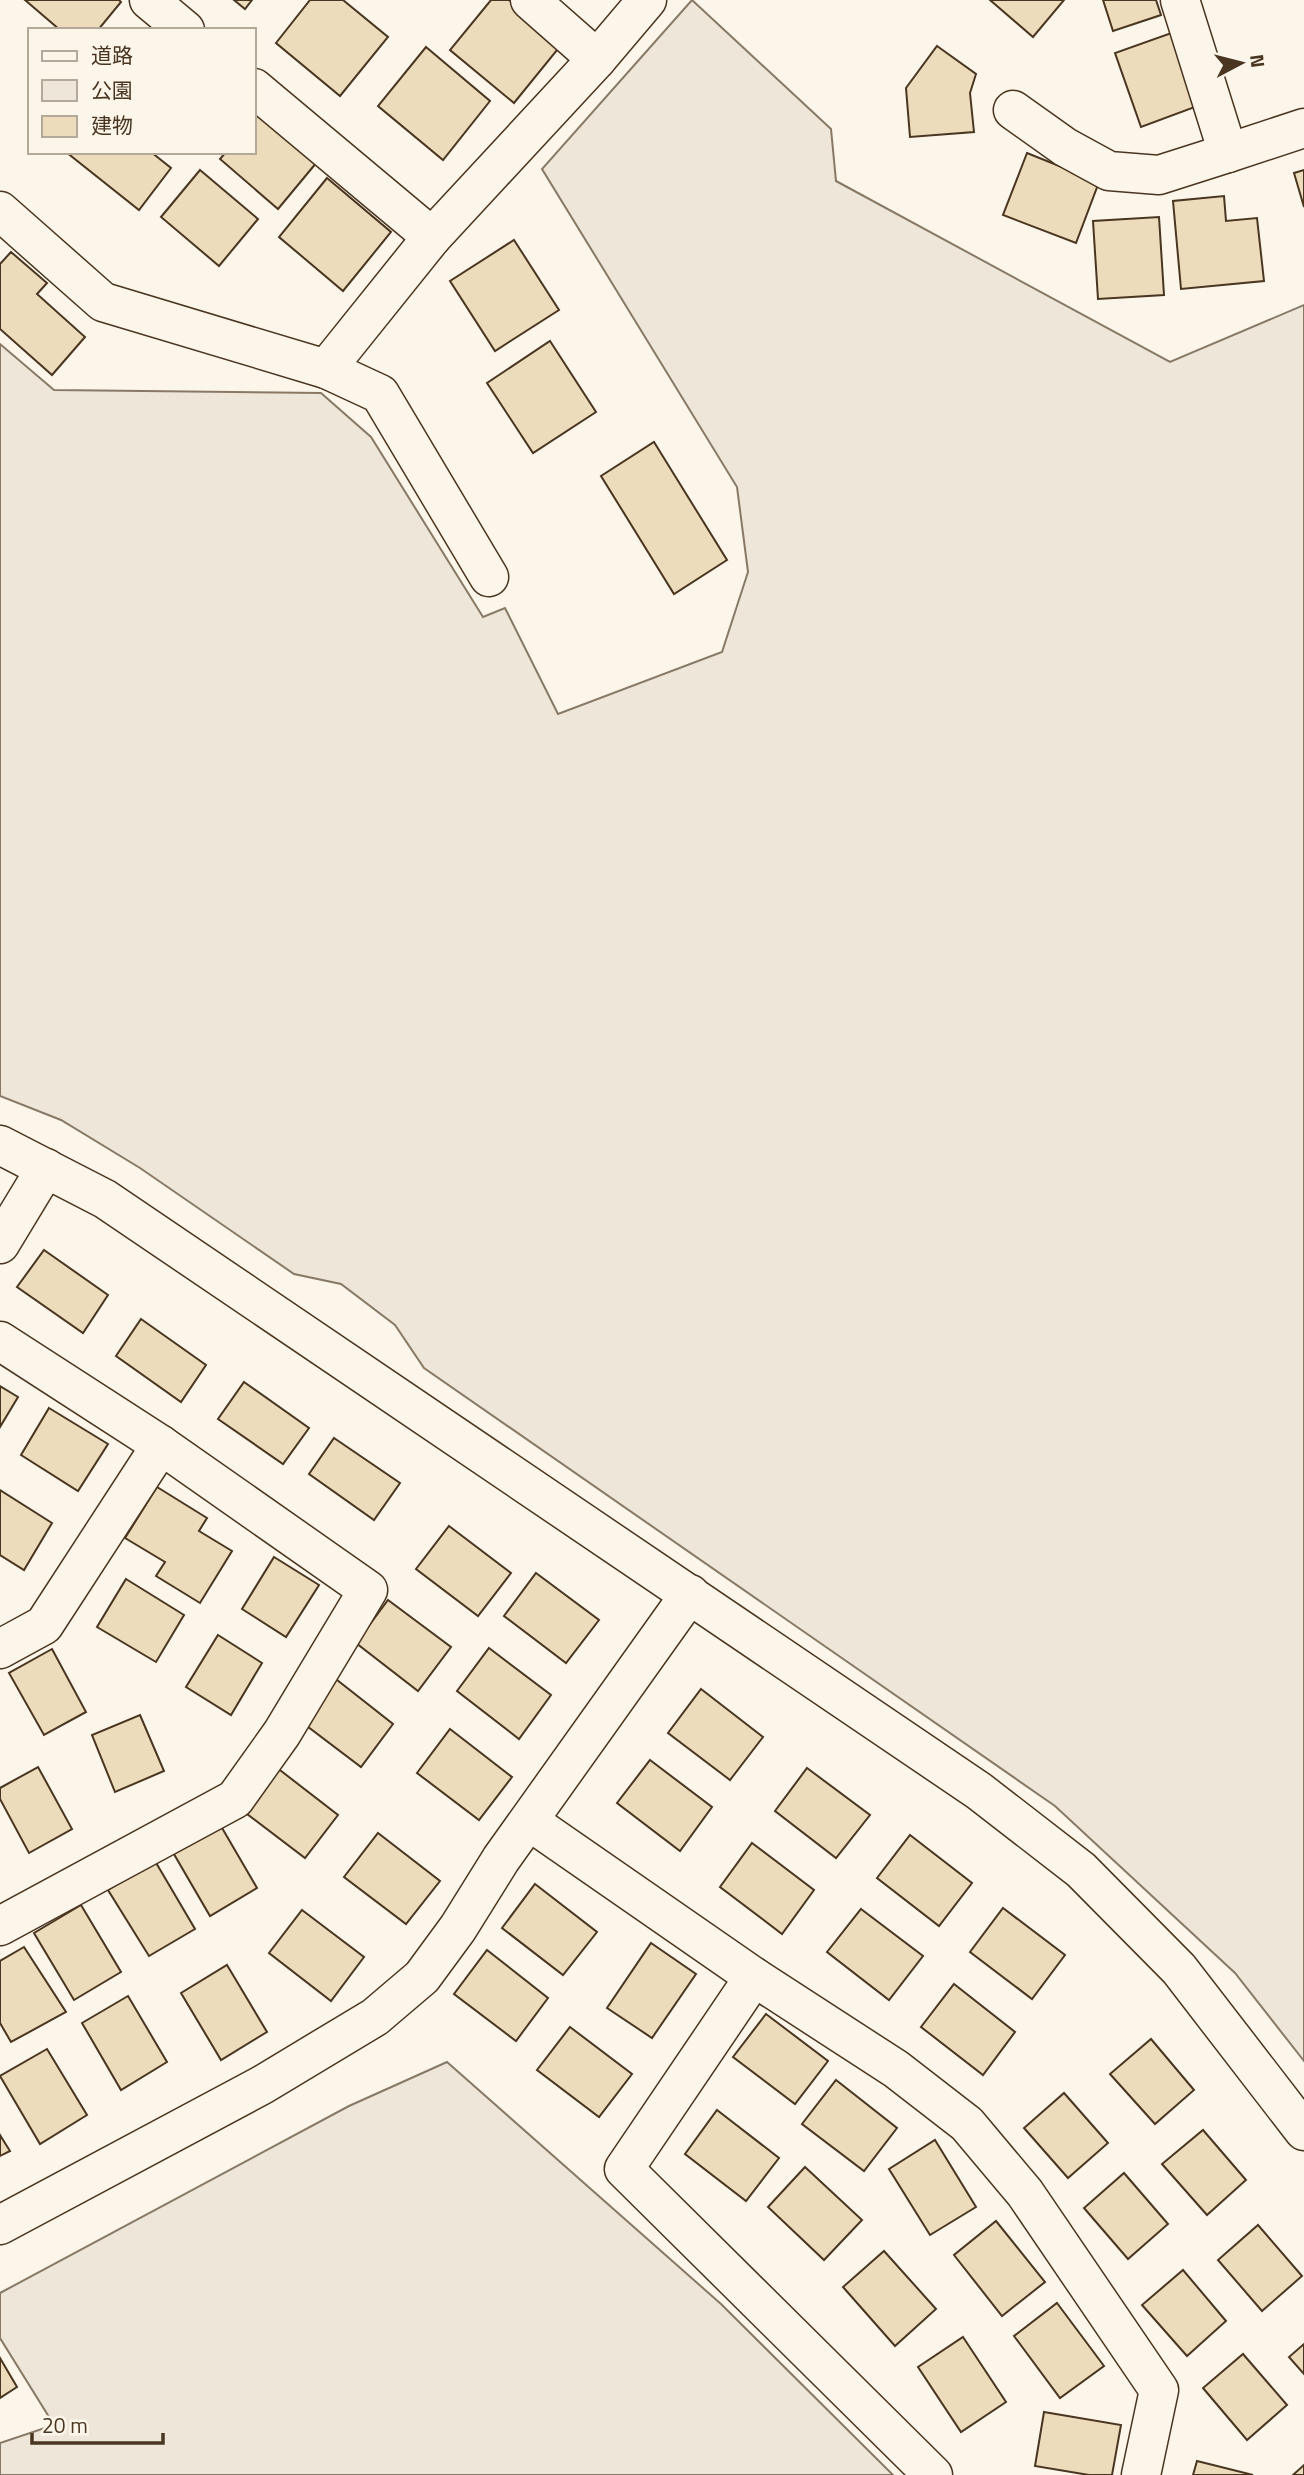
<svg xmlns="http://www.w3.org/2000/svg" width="1304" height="2475" font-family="'Titillium Web','Noto Sans JP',sans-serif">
  <rect width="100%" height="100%" fill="#fbf6e9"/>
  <!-- green -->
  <g fill="#ede6d9" stroke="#887966" stroke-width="2">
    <polygon points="692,0 831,129 836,181 1170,362 1304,305 1304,2061 1235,1973 1055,1806 424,1368 395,1325 341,1284 294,1274 140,1168 61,1120 0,1096 0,344 54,390 321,393 371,437 483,617 505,608 558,714 722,652 748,572 737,487 542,169"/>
    <polygon points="447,2062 721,2304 893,2475 0,2475 0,2443 54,2425 0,2338 0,2293 349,2106"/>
  </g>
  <!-- building -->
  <g fill="#ecdcbc" stroke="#4a3520" stroke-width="2">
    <polygon points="25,0 119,0 121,2 98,30 60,30"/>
    <polygon points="234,0 252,0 245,9"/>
    <polygon points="310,0 343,0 388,37 340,96 276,43"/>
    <polygon points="491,0 509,0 562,44 514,103 450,50"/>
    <polygon points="990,0 1064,0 1033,37"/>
    <polygon points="1103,0 1156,0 1161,15 1113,31"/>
    <polygon points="1177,31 1203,104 1141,127 1115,53"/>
    <polygon points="937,46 976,74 970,93 974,132 910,137 906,88"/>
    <polygon points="426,47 490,101 443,160 378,106"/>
    <polygon points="259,113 317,162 278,209 220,159 226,152 254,152 254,119"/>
    <polygon points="66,152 151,152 171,168 139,210"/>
    <polygon points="1027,153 1099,182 1076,243 1003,215"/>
    <polygon points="200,170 258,219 219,266 161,217"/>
    <polygon points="1304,170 1304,207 1294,173"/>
    <polygon points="327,178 391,232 343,291 279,237"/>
    <polygon points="1224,196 1226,221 1257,218 1264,281 1181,289 1173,201"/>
    <polygon points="1159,217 1164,295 1098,299 1093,221"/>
    <polygon points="514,240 559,310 495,351 450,281"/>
    <polygon points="11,252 47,283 37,294 85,337 52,375 0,329 0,264"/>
    <polygon points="550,341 596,412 533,453 487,383"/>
    <polygon points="654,442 727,560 674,594 601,476"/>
    <polygon points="44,1250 108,1295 83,1333 17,1287"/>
    <polygon points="141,1319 206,1365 181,1402 116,1356"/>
    <polygon points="244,1382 309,1428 283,1464 218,1419"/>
    <polygon points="0,1386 18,1397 0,1427"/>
    <polygon points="49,1408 108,1444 78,1491 21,1455"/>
    <polygon points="334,1438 400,1483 374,1520 309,1474"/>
    <polygon points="157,1487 207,1518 199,1531 232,1551 200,1603 156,1576 165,1562 125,1538"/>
    <polygon points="0,1490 52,1523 24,1570 0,1555"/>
    <polygon points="449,1526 511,1573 478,1616 416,1569"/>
    <polygon points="274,1557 319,1585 286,1637 242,1609"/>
    <polygon points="536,1573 599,1620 566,1663 504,1616"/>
    <polygon points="126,1579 184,1615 156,1662 97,1627"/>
    <polygon points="388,1600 451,1647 418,1691 356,1643"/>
    <polygon points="218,1635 262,1663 231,1715 186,1687"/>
    <polygon points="489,1648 551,1695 519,1739 457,1691"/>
    <polygon points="52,1649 86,1712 44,1735 9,1673"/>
    <polygon points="332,1676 393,1724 361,1767 299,1720"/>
    <polygon points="701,1689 763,1737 730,1780 668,1733"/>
    <polygon points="140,1715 164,1771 115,1792 92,1735"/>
    <polygon points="450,1729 512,1777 479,1820 417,1773"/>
    <polygon points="650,1760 712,1807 680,1851 617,1803"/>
    <polygon points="38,1767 72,1829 29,1853 0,1799 0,1788"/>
    <polygon points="276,1767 338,1815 305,1858 243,1811"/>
    <polygon points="807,1768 870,1815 836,1858 775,1811"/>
    <polygon points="218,1821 257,1888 210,1916 171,1849"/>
    <polygon points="378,1833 440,1881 406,1924 344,1877"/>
    <polygon points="910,1835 972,1883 939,1926 877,1878"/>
    <polygon points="752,1843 814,1890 782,1934 720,1887"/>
    <polygon points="155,1861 195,1929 149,1956 108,1890"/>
    <polygon points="535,1884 597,1932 563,1975 502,1928"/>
    <polygon points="81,1905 121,1972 74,2000 34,1933"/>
    <polygon points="1003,1908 1065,1955 1032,1999 970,1952"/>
    <polygon points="861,1909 923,1956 889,2000 827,1952"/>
    <polygon points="302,1910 364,1957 331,2001 269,1953"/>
    <polygon points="651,1943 696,1974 652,2038 607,2008"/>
    <polygon points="24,1947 66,2012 11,2042 0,2023 0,1961"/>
    <polygon points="487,1950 548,1998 516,2041 454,1994"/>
    <polygon points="227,1965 267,2032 221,2060 181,1993"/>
    <polygon points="954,1984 1015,2032 983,2075 921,2027"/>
    <polygon points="128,1996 167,2062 121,2090 82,2023"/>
    <polygon points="766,2014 828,2061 795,2104 733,2057"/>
    <polygon points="570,2027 632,2074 599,2117 537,2070"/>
    <polygon points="1151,2039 1194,2090 1155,2124 1110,2074"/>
    <polygon points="47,2049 87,2115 40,2144 0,2076"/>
    <polygon points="836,2080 897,2128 864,2171 802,2124"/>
    <polygon points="1064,2093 1108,2143 1068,2178 1024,2128"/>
    <polygon points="717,2110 779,2158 746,2201 685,2154"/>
    <polygon points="1203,2130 1246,2180 1207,2215 1162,2164"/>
    <polygon points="0,2135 10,2151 0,2156"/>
    <polygon points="935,2140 976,2207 930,2235 889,2169"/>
    <polygon points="805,2167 862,2220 824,2260 768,2207"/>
    <polygon points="1124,2173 1168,2224 1128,2259 1084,2208"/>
    <polygon points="996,2221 1045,2282 1002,2316 954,2255"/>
    <polygon points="1258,2225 1302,2276 1262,2311 1218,2260"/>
    <polygon points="884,2251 936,2309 895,2346 843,2287"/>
    <polygon points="1183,2270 1226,2321 1187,2356 1142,2305"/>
    <polygon points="1057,2303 1104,2366 1060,2398 1014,2336"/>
    <polygon points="963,2337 1006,2402 961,2432 918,2367"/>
    <polygon points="1304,2344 1304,2374 1289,2357"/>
    <polygon points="1243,2354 1287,2405 1247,2440 1203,2388"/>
    <polygon points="0,2358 17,2387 0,2398"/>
    <polygon points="1044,2412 1121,2425 1112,2475 1089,2475 1035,2466"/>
    <polygon points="1197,2461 1253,2475 1193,2475"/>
    <polygon points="1304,2465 1304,2475 1293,2475"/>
  </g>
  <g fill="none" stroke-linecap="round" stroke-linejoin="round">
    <!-- street casing -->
    <g stroke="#4a3520" stroke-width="41">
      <g id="street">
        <polyline points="149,0 185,30"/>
        <polyline points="530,0 597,59"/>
        <polyline points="1180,0 1228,153 1304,128"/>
        <polyline points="254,88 432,237"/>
        <polyline points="1013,110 1065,147 1109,171 1159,175 1228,153"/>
        <polyline points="0,211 103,302 326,369 432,237 597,59 647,0"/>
        <polyline points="326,369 380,394 489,577"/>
        <polyline points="0,1244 46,1168"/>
        <polyline points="0,1341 161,1445 368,1590 282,1733 235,1799 0,1926"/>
        <polyline points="0,1649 44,1625 161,1445"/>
        <polyline points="529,1821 754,1977 896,2069 967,2124 1025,2193 1159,2390 1141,2475"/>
        <polyline points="754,1977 624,2169 933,2475"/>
      </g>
    </g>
    <!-- secondary casing -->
    <g stroke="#4a3520" stroke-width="41">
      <g id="secondary">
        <polyline points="0,1145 105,1199 979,1791 1081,1870 1179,1969 1304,2131"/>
        <polyline points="0,2225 262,2085 375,2017 422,1977 458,1928 501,1859 690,1594"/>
      </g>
    </g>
    <!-- street -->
    <use href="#street" stroke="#fbf6e9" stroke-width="38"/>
    <!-- secondary -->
    <use href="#secondary" stroke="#fbf6e9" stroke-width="38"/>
  </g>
  <!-- legend -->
  <rect x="28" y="28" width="228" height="126" fill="#fbf6e9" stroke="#b4a999" stroke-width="2"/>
  <rect x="42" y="51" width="35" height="10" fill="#fbf6e9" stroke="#b4a999" stroke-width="2"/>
  <text x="91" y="63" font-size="21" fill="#4a3520">道路</text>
  <rect x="42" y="80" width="35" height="21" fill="#ede6d9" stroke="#b4a999" stroke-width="2"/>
  <text x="91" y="98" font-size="21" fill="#4a3520">公園</text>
  <rect x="42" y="116" width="35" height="21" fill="#ecdcbc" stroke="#b4a999" stroke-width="2"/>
  <text x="91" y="133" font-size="21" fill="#4a3520">建物</text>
  <!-- north arrow -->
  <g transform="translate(1241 63) rotate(83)" stroke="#fbf6e9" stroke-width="5" paint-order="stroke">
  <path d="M0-5L12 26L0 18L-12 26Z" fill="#4a3520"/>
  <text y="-10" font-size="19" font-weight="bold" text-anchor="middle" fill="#4a3520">N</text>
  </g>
  <!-- scale -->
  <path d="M32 2433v10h131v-10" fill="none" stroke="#4a3520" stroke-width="3.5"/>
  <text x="42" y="2433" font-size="21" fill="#4a3520" stroke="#fbf6e9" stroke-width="5" paint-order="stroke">20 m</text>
</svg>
